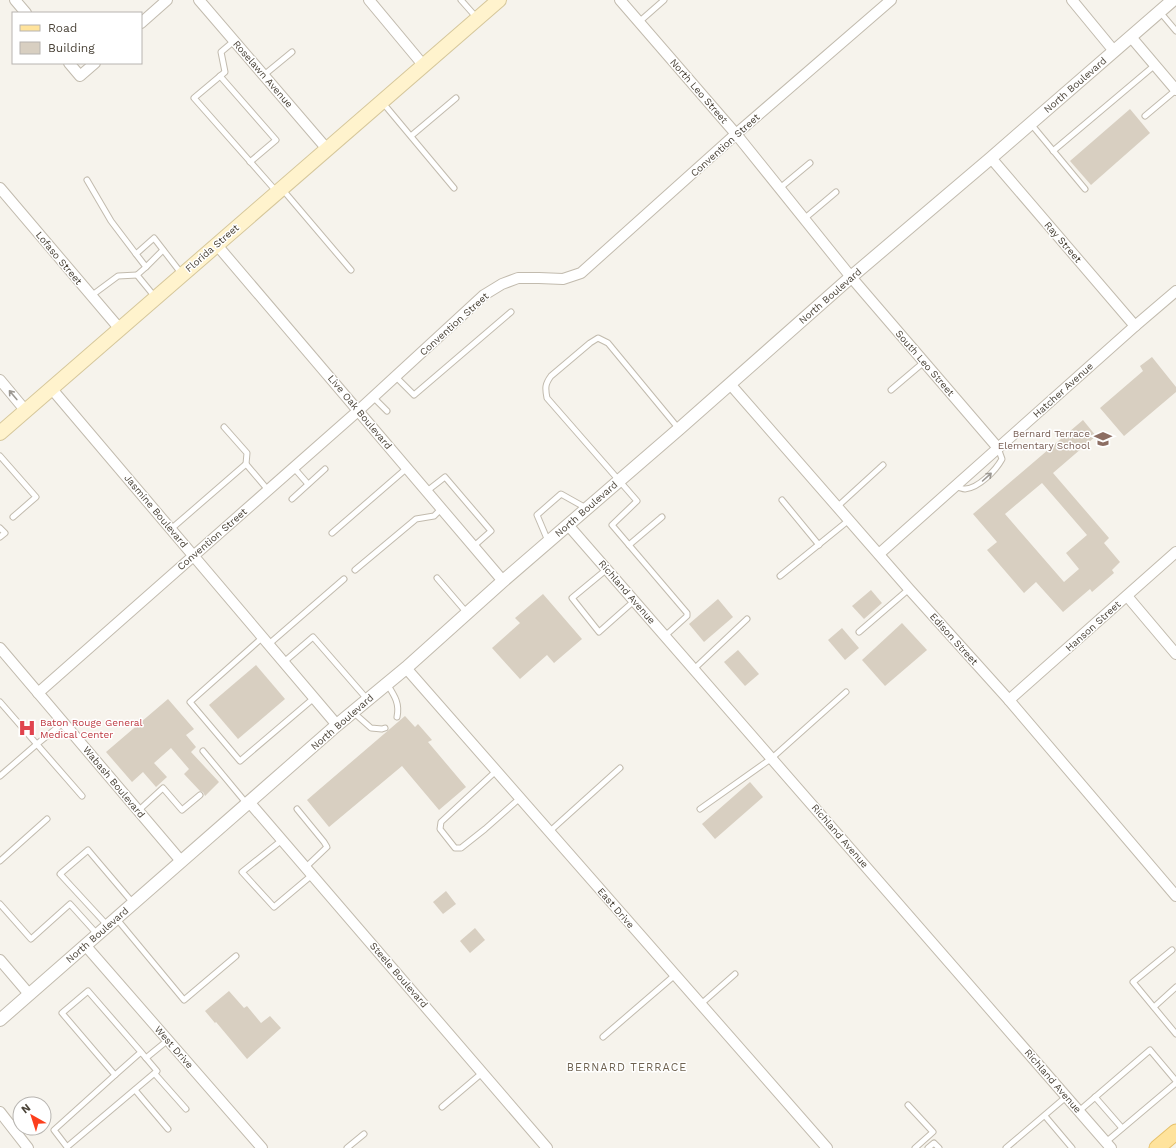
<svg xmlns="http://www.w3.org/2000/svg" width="1176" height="1148" font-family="'Work Sans',sans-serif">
  <rect width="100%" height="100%" fill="#f6f3ec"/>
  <!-- building -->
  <g fill="#d8cfc1" fill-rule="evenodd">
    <polygon points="1130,109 1150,133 1091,185 1070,161"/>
    <polygon points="1152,357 1176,387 1176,392 1124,436 1100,408 1143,371 1140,366"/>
    <path d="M1083,420L1096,436L1053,473L1109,538L1104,543L1120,562L1112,570L1114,573L1092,592L1090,589L1063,612L1036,582L1024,593L987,550L997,542L973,514ZM1042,483L1087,535L1066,553L1079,569L1064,582L1005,514Z"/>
    <polygon points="871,590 882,603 864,619 852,606"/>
    <polygon points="543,594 582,639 554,663 547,655 520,679 492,648 520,623 515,618"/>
    <polygon points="718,599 733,617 704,642 689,624"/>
    <polygon points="902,623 927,650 885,686 862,660"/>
    <polygon points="842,628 859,648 845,660 828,640"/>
    <polygon points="738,650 759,674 745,686 724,662"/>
    <polygon points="256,665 285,699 238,739 209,705"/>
    <polygon points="168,699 194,729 186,735 196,747 191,752 219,782 205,796 203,792 200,791 184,774 189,769 171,748 154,763 167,777 156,787 143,772 132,782 106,752"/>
    <polygon points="405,716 415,727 418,724 432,740 428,742 466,787 439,810 402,766 329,827 307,800"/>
    <polygon points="750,782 763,797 715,839 702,824"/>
    <polygon points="446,891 456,904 443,914 433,902"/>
    <polygon points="475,928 485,940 470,953 460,941"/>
    <polygon points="229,991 244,1008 247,1006 261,1023 270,1016 281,1028 247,1059 216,1022 215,1023 205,1011"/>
  </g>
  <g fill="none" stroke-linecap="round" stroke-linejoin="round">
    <!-- service casing -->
    <g stroke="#c2bbae" stroke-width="7">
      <g id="service">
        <polyline points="461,0 477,18"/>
        <polyline points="1160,12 1176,31"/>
        <polyline points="639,22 664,0"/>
        <polyline points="234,41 221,52 225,72 194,98 276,191"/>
        <polyline points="264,75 292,52"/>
        <polyline points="220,76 276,140 250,162"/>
        <polyline points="383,103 454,188"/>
        <polyline points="1145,116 1176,90"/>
        <polyline points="1031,124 1085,189"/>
        <polyline points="411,136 456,98"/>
        <polyline points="1053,151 1155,65"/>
        <polyline points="87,180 111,221 136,254 154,238 181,273"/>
        <polyline points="780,188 810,163"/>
        <polyline points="283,190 351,270"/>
        <polyline points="804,219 836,192"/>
        <polyline points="136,254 146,267 163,250"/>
        <polyline points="146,267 137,275 155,297"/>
        <polyline points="91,296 118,276 137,275"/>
        <polyline points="395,376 414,395 511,312"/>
        <polyline points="891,390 924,362"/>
        <polyline points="373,397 387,411"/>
        <polyline points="224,427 247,453 246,464"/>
        <polyline points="0,456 36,497 13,517"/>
        <polyline points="294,468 308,484"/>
        <path d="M956,487C959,487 962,489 965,489C979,488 996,470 1002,459L998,448"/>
        <polyline points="427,491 445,477 491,531 474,546"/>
        <polyline points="292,499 325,469"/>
        <polyline points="782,500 819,545"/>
        <polyline points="837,507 883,465"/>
        <polyline points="0,528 5,533 0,537"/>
        <polyline points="171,529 246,464 268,490"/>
        <polyline points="332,533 407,468"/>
        <polyline points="548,541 537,515 561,494 586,508"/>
        <polyline points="629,545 662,517"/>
        <polyline points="607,569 572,598 599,632 634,601"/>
        <polyline points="355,570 416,519 434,516 442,508"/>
        <polyline points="780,576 849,520"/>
        <polyline points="437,578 467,613"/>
        <polyline points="859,632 909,589"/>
        <path d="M665,636L687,616V613L612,525L637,501L547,398C545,388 545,384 551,376L590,343L598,338L608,343L679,429"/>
        <polyline points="263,637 190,702 240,761 314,698"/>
        <polyline points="269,644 344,579"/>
        <polyline points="284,662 313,637 367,699"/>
        <polyline points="694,669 747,619"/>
        <path d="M387,684C394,695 400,703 397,717"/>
        <polyline points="0,702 82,796"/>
        <polyline points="353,712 371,728 382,729 385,728"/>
        <polyline points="203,751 247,804"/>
        <polyline points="496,771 441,822 440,829 455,848 461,848 485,829 520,798"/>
        <polyline points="0,776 37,744 63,723"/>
        <polyline points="297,809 324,842 327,847 306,867"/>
        <polyline points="700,809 772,758 846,692"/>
        <polyline points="138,811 163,788 182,810 200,795"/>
        <polyline points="549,832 620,768"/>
        <polyline points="282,840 242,872 274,907 312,875"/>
        <polyline points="0,861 47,819"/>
        <polyline points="0,904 31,939 70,904 97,934"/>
        <polyline points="116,918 184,1000 236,956"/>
        <polyline points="107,925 60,874 88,850 133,903"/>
        <polyline points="1172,950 1133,982 1176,1034"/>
        <polyline points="701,1004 735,974"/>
        <polyline points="1154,1007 1176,987"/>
        <polyline points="603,1037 675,975"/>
        <polyline points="141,1052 115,1075 62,1013 88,991 141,1052 146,1058 168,1040"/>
        <polyline points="155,1074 186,1109"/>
        <polyline points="115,1075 54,1130 67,1147 157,1071 146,1058"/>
        <polyline points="135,1090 168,1129"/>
        <polyline points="1095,1097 1122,1128"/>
        <polyline points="908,1105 933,1132 915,1148"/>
        <polyline points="442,1107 482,1073"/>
        <polyline points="1079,1111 1150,1050 1176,1081"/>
        <polyline points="1045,1116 1072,1148"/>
        <polyline points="1106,1142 1176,1083"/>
        <polyline points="347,1148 364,1134"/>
        <polyline points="928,1148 934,1143 939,1148"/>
        <polyline points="1006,1148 1066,1097"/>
      </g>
    </g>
    <!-- minor casing -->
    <g stroke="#c2bbae" stroke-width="12">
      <g id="minor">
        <polyline points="15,0 26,13"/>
        <polyline points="199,0 327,149"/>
        <polyline points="369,0 424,66"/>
        <polyline points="620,0 736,134 851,277 998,448"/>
        <polyline points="1072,0 1114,51"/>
        <polyline points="141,23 167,0"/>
        <polyline points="1131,37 1176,90"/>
        <polyline points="69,63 80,76 95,63"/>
        <polyline points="991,158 1135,326"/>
        <polyline points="0,188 119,328"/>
        <polyline points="216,244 503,581"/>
        <polyline points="0,380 25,410"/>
        <polyline points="730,384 909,589 1009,700 1176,896"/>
        <polyline points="51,388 337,725"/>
        <polyline points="568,525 1111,1148"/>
        <polyline points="879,554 1135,326 1176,291"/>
        <polyline points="1127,596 1176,654"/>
        <polyline points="0,648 181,861"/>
        <polyline points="406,668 827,1148"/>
        <polyline points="38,693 359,410 484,295 502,284 518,278 539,278 563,279 581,273 736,134 891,0"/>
        <polyline points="1009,700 1176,552"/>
        <polyline points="250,803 547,1148"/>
        <polyline points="85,945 262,1148"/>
        <polyline points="0,960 29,994"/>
        <polyline points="0,1112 28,1148"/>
      </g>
    </g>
    <!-- tertiary casing -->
    <g stroke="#c2bbae" stroke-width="14">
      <polyline id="tertiary" points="0,1020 337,725 406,668 503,581 679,429 851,277 991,158 1173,0"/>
    </g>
    <!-- secondary casing -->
    <g stroke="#d6c79b" stroke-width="16">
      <polyline id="secondary" points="0,433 499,0"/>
    </g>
    <!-- primary casing -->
    <g stroke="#e6c16a" stroke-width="17">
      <polyline id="primary" points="1157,1148 1176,1132"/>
    </g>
    <!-- service -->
    <use href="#service" stroke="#fff" stroke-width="5"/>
    <!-- minor -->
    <use href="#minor" stroke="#fff" stroke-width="10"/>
    <!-- tertiary -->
    <use href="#tertiary" stroke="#fff" stroke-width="12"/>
    <!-- secondary -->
    <use href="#secondary" stroke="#fff3cd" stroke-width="14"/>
    <!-- primary -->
    <use href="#primary" stroke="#ffe39c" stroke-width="15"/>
  </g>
  <!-- one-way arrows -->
  <defs><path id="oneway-shaft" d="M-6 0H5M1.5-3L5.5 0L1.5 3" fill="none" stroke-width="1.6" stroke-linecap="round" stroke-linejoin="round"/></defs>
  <g stroke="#9c9892">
    <use href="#oneway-shaft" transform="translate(13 395) rotate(-130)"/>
    <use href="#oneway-shaft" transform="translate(987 477) rotate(-42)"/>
  </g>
  <!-- icons -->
  <defs>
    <g id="school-bare" transform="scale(1.38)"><path d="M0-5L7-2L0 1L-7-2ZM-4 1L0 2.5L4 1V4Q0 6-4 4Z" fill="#8d6e63" stroke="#fff" stroke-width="2.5" paint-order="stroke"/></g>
    <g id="hospital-bare" transform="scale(1.38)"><path d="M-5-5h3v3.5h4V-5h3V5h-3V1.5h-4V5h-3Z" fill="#e0444e" stroke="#fff" stroke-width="2.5" paint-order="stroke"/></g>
  </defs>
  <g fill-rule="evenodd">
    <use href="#school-bare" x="1103" y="439"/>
    <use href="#hospital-bare" x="27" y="728"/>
  </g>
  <g text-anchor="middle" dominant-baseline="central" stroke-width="3" stroke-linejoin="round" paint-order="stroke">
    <!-- street labels -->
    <g font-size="10" fill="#4b4439" stroke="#fff">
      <text transform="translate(263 74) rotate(49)">Roselawn Avenue</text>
      <text transform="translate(1075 85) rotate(-41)">North Boulevard</text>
      <text transform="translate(699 91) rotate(49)">North Leo Street</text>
      <text transform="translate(725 145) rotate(-42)">Convention Street</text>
      <text transform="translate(1063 242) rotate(49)">Ray Street</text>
      <text transform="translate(212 248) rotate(-41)">Florida Street</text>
      <text transform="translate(59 258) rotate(50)">Lofaso Street</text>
      <text transform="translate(830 296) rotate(-41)">North Boulevard</text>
      <text transform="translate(454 324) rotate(-42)">Convention Street</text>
      <text transform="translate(925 363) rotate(49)">South Leo Street</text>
      <text transform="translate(1063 390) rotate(-42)">Hatcher Avenue</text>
      <text transform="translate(360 412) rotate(50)">Live Oak Boulevard</text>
      <text transform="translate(586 509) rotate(-41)">North Boulevard</text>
      <text transform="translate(156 511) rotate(50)">Jasmine Boulevard</text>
      <text transform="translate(212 539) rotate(-41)">Convention Street</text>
      <text transform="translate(627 592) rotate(49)">Richland Avenue</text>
      <text transform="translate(1093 626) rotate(-42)">Hanson Street</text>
      <text transform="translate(954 639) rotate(48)">Edison Street</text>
      <text transform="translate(342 722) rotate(-41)">North Boulevard</text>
      <text transform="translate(114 782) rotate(50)">Wabash Boulevard</text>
      <text transform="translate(840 836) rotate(49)">Richland Avenue</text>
      <text transform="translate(616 908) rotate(49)">East Drive</text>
      <text transform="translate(97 935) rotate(-41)">North Boulevard</text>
      <text transform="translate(399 975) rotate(49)">Steele Boulevard</text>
      <text transform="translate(174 1047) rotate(49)">West Drive</text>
      <text transform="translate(1053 1081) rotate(49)">Richland Avenue</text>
    </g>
    <!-- education labels -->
    <g font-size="10" fill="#785e54" stroke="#fff" text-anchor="end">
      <text x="1090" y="433">Bernard Terrace<tspan x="1090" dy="12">Elementary School</tspan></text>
    </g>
    <!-- health labels -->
    <g font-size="10" fill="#be3a42" stroke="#fff" text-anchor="start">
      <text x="40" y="722">Baton Rouge General<tspan x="40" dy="12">Medical Center</tspan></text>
    </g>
    <!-- neighbourhood labels -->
    <g font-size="11" letter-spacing="1" fill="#6e6250" stroke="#fff">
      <text x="627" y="1067">BERNARD TERRACE</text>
    </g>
  </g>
  <!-- legend -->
  <rect x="12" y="12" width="130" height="52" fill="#ffffff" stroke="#b7b4b0"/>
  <rect x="20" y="25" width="20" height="6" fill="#ffe39c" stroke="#b7b4b0"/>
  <text x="48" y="32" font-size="12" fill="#4b4439">Road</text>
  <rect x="20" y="42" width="20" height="12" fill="#d8cfc1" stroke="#b7b4b0"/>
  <text x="48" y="52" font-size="12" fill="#4b4439">Building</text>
  <!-- north arrow -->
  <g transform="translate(32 1116) rotate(321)"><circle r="19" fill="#ffffff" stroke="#b7b4b0"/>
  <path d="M0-3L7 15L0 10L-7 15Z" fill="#fc3f1d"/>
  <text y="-6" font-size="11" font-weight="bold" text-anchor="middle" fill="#4b4439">N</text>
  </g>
</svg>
